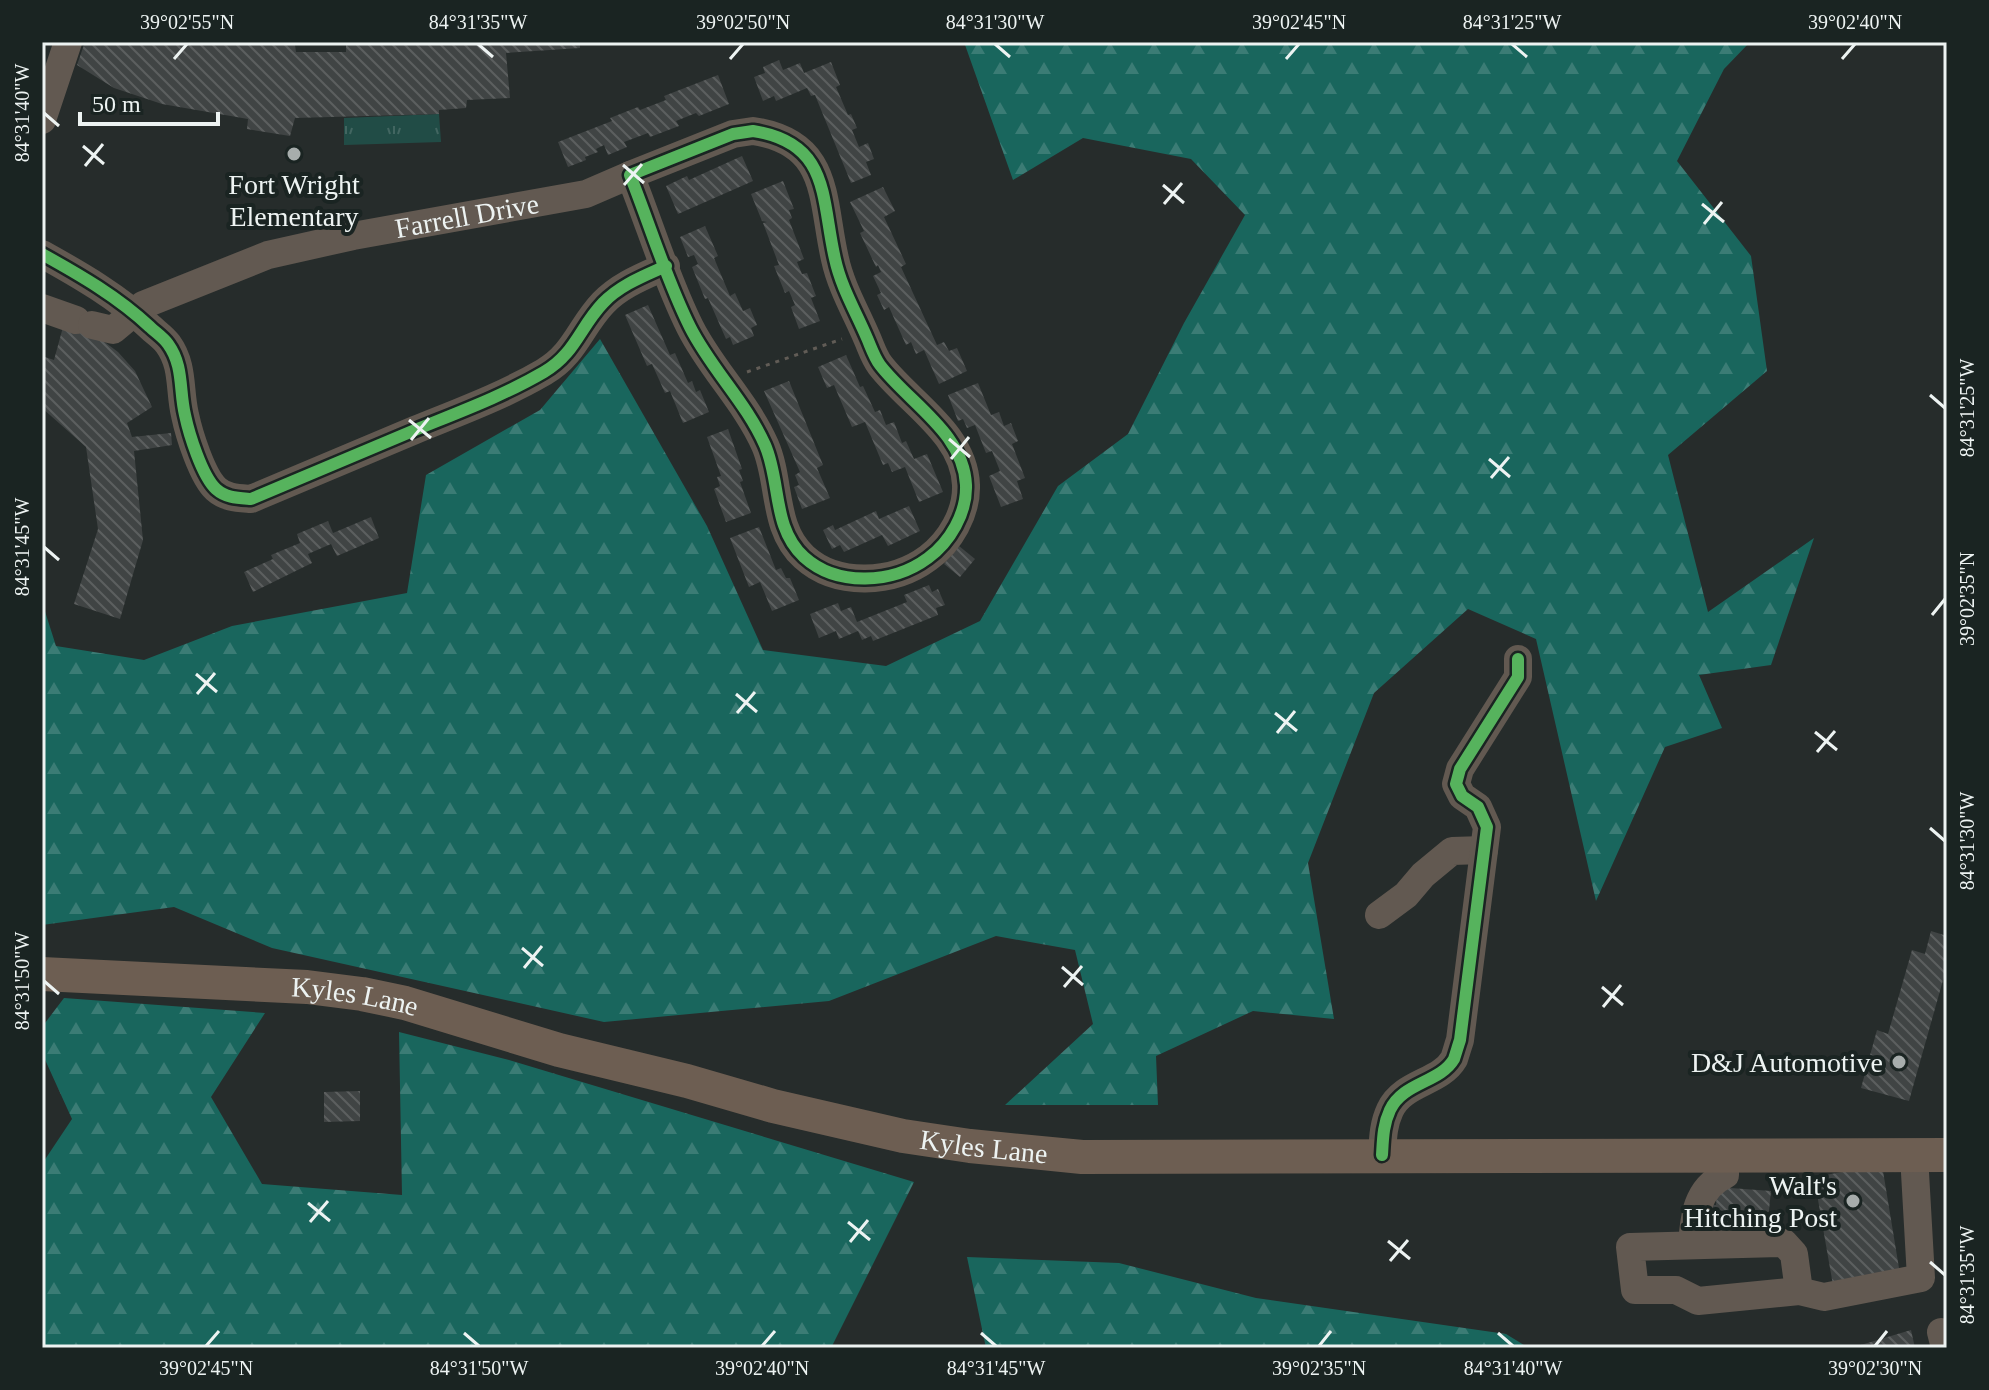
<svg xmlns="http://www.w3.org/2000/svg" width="1989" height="1390" font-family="Georgia,serif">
  <defs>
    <pattern id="grass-tufts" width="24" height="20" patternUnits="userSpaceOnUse" patternTransform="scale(2)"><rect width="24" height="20" fill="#214c46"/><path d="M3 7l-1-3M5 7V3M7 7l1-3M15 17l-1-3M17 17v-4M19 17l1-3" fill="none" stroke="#426661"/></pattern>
    <pattern id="forest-firs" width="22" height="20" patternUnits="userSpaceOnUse" patternTransform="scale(2)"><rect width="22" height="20" fill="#19665d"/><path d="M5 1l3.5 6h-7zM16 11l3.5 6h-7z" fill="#3b7c75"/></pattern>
    <pattern id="building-back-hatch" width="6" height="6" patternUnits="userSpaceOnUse" patternTransform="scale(2)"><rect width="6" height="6" fill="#404444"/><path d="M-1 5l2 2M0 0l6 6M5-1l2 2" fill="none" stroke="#5c5f5f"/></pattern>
  </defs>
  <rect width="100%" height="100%" fill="#262c2b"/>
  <!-- grass -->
  <polygon fill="url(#grass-tufts)" points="439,114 441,142 344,145 344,118"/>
  <!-- forest -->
  <g fill="url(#forest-firs)">
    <polygon points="964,42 1750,42 1724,69 1677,161 1751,256 1767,371 1668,455 1708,612 1814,538 1771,665 1699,675 1722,728 1665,747 1596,901 1536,639 1468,609 1374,693 1308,863 1334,1019 1253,1011 1156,1056 1158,1105 1005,1105 1093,1024 1075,950 996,936 829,1001 604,1022 272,948 174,907 42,925 42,602 56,646 144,660 232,626 407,593 426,475 540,410 600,339 707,526 763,650 886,666 980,621 1058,486 1128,434 1184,323 1245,215 1191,159 1083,138 1013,180"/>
    <polygon points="64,998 265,1013 211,1097 262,1184 402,1195 399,1032 509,1060 914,1182 831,1348 42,1348 42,1164 72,1119 42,1053 42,1027"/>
    <polygon points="967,1257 1119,1263 1256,1298 1506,1334 1529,1348 986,1348"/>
  </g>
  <!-- building -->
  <g fill="url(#building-back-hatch)">
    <polygon points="85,42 226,42 295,45 296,52 346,52 346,42 580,42 580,48 506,53 510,98 467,100 466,108 439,110 439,114 295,118 290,136 247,129 248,119 162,104 114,88 77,65"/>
    <polygon points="779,60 783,70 800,63 804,73 831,62 840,85 836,87 848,115 851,114 857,128 852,130 859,147 868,143 874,159 866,162 871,175 851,183 815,95 811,96 807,88 776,101 774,96 763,101 754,77 765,73 763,67"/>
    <polygon points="718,75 729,104 699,116 696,113 676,121 679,126 650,137 648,133 624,142 627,147 608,155 604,145 596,149 598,152 585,157 586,160 568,167 558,142 612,121 610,118 638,107 640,110 666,100 664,96"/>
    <polygon points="742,156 753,181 678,214 666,186 687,176 689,180"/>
    <polygon points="783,181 794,209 789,210 792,218 789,220 804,259 797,262 802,274 807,273 816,296 811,298 820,321 799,329 791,307 795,305 789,291 785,293 774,266 779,265 763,223 767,222 762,221 751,194"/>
    <polygon points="883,187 895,211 884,217 906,264 901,267 937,345 944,342 949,351 957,348 967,371 939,384 924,350 916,354 911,342 906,345 889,307 884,310 877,295 881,293 873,276 881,272 878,265 876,267 860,233 864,231 850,202"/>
    <polygon points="705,226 718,256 714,258 730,296 735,293 743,311 750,308 757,325 751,328 754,336 733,345 730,337 726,339 708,298 705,299 692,267 698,264 694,255 688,257 680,237"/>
    <polygon points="648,305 670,355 675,353 688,383 692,381 696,392 700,390 709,412 683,423 670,391 665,393 652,364 647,366 625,315"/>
    <polygon points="63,327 102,340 118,352 135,371 152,407 127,423 132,437 171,433 172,445 134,451 143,540 120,619 74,604 98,529 86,447 42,408 42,356 54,360"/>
    <polygon points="846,355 860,387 863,386 875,412 880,410 886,425 894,422 902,443 906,441 914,459 927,454 943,492 919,502 905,467 892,472 888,463 883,465 865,422 852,427 834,385 827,388 818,367"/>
    <polygon points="789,381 823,465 817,468 830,498 802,509 794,487 799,485 795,475 800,472 764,391"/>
    <polygon points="978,383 991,415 999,412 1004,426 1011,423 1018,441 1012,444 1025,478 1017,481 1023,499 1001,507 989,476 1000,471 992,451 986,453 975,425 967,428 963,419 958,421 948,395"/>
    <polygon points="728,429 742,469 739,470 743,481 740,482 751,513 726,522 714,489 720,486 717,477 721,476 707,437"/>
    <polygon points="909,506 920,531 888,546 882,535 844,552 840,545 832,549 823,530 833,525 835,530 876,511 879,519"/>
    <polygon points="371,517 379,538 337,556 331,544 308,554 312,563 253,592 244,572 273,559 271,555 300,543 297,534 328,521 333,533"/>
    <polygon points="759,527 776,570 781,568 786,578 790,578 799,600 772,611 760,582 749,587 730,538"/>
    <polygon points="959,546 975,559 960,577 944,564"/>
    <polygon points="929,585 932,592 938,589 945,605 936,608 938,615 873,641 871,636 862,640 858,631 839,639 836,631 819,638 810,614 838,603 841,611 851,607 857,622 907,602 904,595"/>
    <polygon points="1931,931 1947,936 1947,966 1909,1101 1861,1088 1877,1030 1888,1034 1912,950 1925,954"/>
    <polygon points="360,1091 360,1121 324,1122 324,1092"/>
    <polygon points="1882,1165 1900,1274 1833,1285 1814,1177"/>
    <polygon points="1717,1187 1771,1191 1768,1220 1730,1216 1730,1225 1703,1222 1704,1204 1716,1205"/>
    <polygon points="1911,1330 1915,1348 1854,1348 1854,1347"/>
  </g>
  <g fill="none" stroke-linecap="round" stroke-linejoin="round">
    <!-- path -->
    <polyline stroke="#615c56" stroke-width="3" stroke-dasharray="4 6" stroke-linecap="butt" points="747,372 842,339"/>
    <!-- minor -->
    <g stroke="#625951" stroke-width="28">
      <polyline points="42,120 68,42"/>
      <path d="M753,131C831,143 821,199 835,259C841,287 856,312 867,338C871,347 874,357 880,365C909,403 964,433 966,485C967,513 950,542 928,558C893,584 837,587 804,557C772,528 781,481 765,445C746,402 711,369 690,327C666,279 650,225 630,175L733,134Z"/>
      <path d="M42,254C80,275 118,297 150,327C155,332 163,337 168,344C184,366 179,390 185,415C189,434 202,476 216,489C226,498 238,498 251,499C305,476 360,453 415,430C459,412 503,396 544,372C575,354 580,327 603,303C620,285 644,276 666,266"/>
      <polyline points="42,308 76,320"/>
      <path id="s1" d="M92,325L113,330L143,305L268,255L353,236L586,194L630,175"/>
      <polyline points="1379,915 1406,895 1423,875 1452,851 1484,850"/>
      <path d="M1382,1155C1383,1139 1383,1125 1390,1110C1403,1082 1440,1083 1454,1059C1456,1053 1458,1046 1460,1040L1487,827L1478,807L1462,796L1456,784L1460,769L1518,677V659"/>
      <path d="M1692,1245C1694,1217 1696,1189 1725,1175V1156"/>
      <polyline points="1799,1291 1794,1254 1784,1243 1630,1247 1635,1290 1676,1290 1698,1301 1799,1291 1824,1297 1921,1278 1914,1155"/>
      <polyline points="1941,1332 1945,1348"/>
    </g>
    <!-- major -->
    <path stroke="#6d5e52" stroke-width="34" id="s2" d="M42,974L307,987L362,994L405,1003L559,1050L687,1081L773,1106L903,1136L970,1146L1082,1157L1947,1155"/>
    <!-- cycleway casing -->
    <g stroke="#1a2422" stroke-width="17">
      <g id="cycleway">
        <path d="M753,131C831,143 821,199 835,259C841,287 856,312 867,338C871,347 874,357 880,365C909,403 964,433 966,485C967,513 950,542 928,558C893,584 837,587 804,557C772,528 781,481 765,445C746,402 711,369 690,327C666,279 650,225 630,175L733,134Z"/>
        <path d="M42,254C80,275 118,297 150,327C155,332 163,337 168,344C184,366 179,390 185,415C189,434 202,476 216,489C226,498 238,498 251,499C305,476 360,453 415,430C459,412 503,396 544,372C575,354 580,327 603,303C620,285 644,276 666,266"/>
        <path d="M1382,1155C1383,1139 1383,1125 1390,1110C1403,1082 1440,1083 1454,1059C1456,1053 1458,1046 1460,1040L1487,827L1478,807L1462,796L1456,784L1460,769L1518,677V659"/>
      </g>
    </g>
    <!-- cycleway -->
    <use href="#cycleway" stroke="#56b35d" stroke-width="12"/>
  </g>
  <!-- ticks -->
  <path fill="none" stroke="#edf3f2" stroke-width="3" d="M478,44L493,57M995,44L1010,57M1512,44L1527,57M174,59L187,44M730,59L743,44M1286,59L1299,44M1842,59L1855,44M44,113L59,126M83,146L104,164M623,165L644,183M85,166L103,144M624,185L642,164M1163,185L1184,203M1164,204L1182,183M1702,204L1724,222M1704,224L1722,202M1930,395L1945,408M409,420L431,438M949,439L970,457M411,440L429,418M951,459L969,437M1489,459L1510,477M1491,478L1509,457M44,547L59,560M1932,615L1945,599M196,674L217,692M197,694L215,673M736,694L757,712M737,713L755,692M1275,713L1297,731M1815,732L1837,750M1277,733L1295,711M1817,752L1835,731M1930,828L1945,841M522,948L543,966M1062,967L1083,985M524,968L542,946M44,981L59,994M1064,987L1082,966M1602,987L1623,1005M1603,1007L1621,985M308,1203L330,1221M310,1222L328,1201M848,1222L870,1240M1388,1241L1410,1259M850,1242L868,1220M1390,1261L1408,1240M1930,1262L1945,1275M464,1333L479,1346M981,1333L996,1346M1498,1333L1513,1346M206,1346L219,1331M762,1346L775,1331M1319,1346L1331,1331M1875,1346L1887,1331"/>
  <!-- markers -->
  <g fill="#a7adac" stroke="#1a2422" stroke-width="3">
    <circle cx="294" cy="154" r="8"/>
    <circle cx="1899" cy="1062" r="8"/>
    <circle cx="1853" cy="1201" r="8"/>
  </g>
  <g text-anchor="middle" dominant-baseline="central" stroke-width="8" stroke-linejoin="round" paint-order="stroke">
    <!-- poi labels -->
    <g font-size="28" fill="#edf3f2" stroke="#1a2422" text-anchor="end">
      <text x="294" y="184" text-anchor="middle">Fort Wright<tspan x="294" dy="32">Elementary</tspan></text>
      <text x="1883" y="1062">D&amp;J Automotive</text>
      <text x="1837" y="1185">Walt's<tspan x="1837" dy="32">Hitching Post</tspan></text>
    </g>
    <!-- street labels -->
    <g font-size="28" fill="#edf3f2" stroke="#1a2422">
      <text stroke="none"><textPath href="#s1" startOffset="398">Farrell Drive</textPath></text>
      <text stroke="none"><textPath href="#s2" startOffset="314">Kyles Lane</textPath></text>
      <text stroke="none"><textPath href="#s2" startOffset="962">Kyles Lane</textPath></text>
    </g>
  </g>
  <!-- border -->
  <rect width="1989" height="1390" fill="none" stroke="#1a2422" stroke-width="88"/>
  <!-- scale -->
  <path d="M80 112v12h138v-12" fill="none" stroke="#edf3f2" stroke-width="4"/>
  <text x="92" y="112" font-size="24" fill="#edf3f2" stroke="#1a2422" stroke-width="6" paint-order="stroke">50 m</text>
  <rect x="44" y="44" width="1901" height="1302" fill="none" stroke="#edf3f2" stroke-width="3"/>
  <g font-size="20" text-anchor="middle" fill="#edf3f2">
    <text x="187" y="29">39°02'55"N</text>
    <text x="478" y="29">84°31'35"W</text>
    <text x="743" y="29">39°02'50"N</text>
    <text x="995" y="29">84°31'30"W</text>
    <text x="1299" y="29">39°02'45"N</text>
    <text x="1512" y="29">84°31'25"W</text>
    <text x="1855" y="29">39°02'40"N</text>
    <text transform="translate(22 113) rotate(-90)" y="7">84°31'40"W</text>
    <text transform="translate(1967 408) rotate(-90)" y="7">84°31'25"W</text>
    <text transform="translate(22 547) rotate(-90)" y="7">84°31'45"W</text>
    <text transform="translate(1967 599) rotate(-90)" y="7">39°02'35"N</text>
    <text transform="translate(1967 841) rotate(-90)" y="7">84°31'30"W</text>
    <text transform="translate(22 981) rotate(-90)" y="7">84°31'50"W</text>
    <text transform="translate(1967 1275) rotate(-90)" y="7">84°31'35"W</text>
    <text x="206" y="1375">39°02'45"N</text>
    <text x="479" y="1375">84°31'50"W</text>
    <text x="762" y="1375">39°02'40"N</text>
    <text x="996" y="1375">84°31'45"W</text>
    <text x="1319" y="1375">39°02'35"N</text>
    <text x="1513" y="1375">84°31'40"W</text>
    <text x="1875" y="1375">39°02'30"N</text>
  </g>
</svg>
